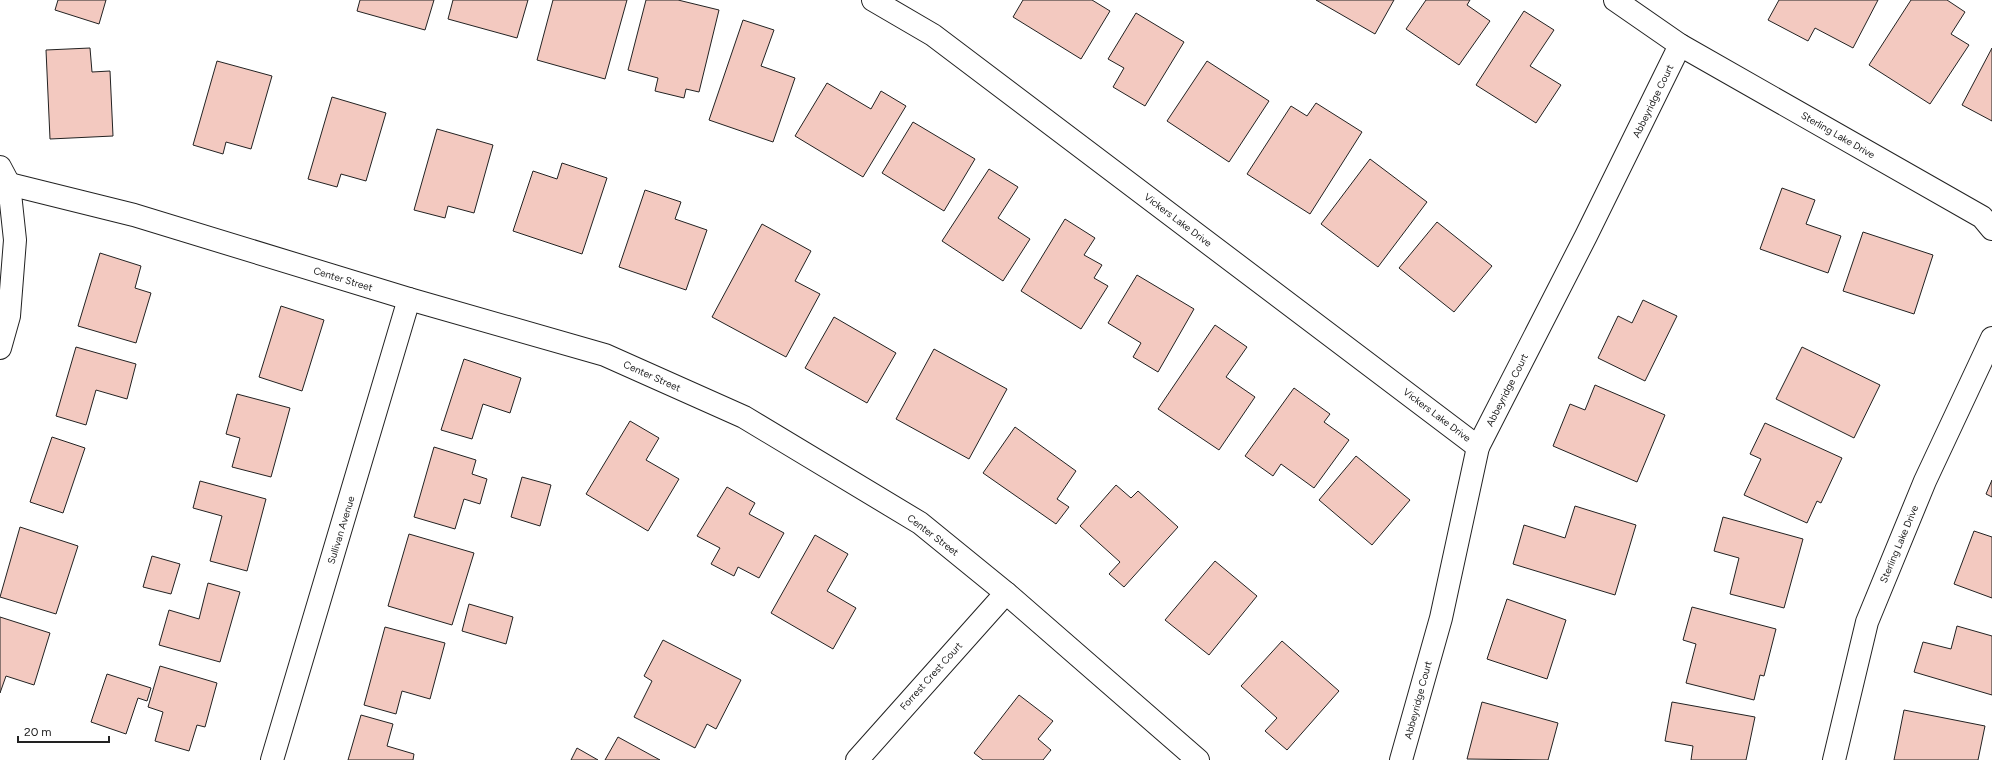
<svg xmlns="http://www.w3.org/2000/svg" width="1992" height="760" font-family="Figtree,sans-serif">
  <rect width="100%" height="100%" fill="#fff"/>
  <!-- building -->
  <g fill="#f3c9c0" stroke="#222">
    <polygon points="58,0 106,0 99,24 55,10"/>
    <polygon points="360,0 434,0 425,30 357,11"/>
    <polygon points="453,0 528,0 517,38 448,19"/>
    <polygon points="553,0 627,0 605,79 537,60"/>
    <polygon points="646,0 678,0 719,10 699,92 686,89 684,98 655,91 658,78 628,70"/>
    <polygon points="1023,0 1092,0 1110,11 1081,59 1013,17"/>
    <polygon points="1316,0 1394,0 1375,34"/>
    <polygon points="1426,0 1470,0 1467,5 1490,21 1459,65 1406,29"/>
    <polygon points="1779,0 1878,0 1853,48 1815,28 1808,41 1768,20"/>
    <polygon points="1911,0 1947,0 1965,12 1951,34 1969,45 1930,104 1869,65"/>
    <polygon points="1524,11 1554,30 1530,66 1561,85 1536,123 1476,85"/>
    <polygon points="1136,13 1184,42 1145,106 1113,87 1124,68 1108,59"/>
    <polygon points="743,20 774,30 761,66 795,78 773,142 709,120"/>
    <polygon points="90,48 92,72 110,71 113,136 50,139 46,50"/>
    <polygon points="1992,48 1992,121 1962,105"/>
    <polygon points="217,61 272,76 251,149 226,142 223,154 193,145"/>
    <polygon points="1207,61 1269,101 1229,162 1167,121"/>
    <polygon points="827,83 871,109 881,91 906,106 863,177 795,136"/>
    <polygon points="332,97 386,113 366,181 341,174 337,187 308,179"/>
    <polygon points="1316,103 1362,132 1310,214 1247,174 1291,106 1307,116"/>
    <polygon points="913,122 975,159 944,211 882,173"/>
    <polygon points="437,129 493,145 474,213 448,206 445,218 414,210"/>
    <polygon points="1370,159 1427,202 1378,267 1321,224"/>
    <polygon points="562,163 607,178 582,254 513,231 533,171 557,179"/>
    <polygon points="989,169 1018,187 998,218 1030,239 1003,281 942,241"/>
    <polygon points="1782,188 1815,200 1806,224 1841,236 1828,273 1760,249"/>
    <polygon points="645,190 681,202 675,219 707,230 686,290 619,267"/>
    <polygon points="1065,219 1095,238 1084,255 1102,265 1094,278 1108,286 1081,329 1021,291"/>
    <polygon points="1437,222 1492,266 1454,312 1399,268"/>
    <polygon points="762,224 811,251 795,281 820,294 786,357 712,317"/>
    <polygon points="1863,232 1933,255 1914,314 1843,291"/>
    <polygon points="100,253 141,266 135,288 151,293 136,343 78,326"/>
    <polygon points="1137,275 1194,309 1158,372 1133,357 1141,343 1108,323"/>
    <polygon points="1643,300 1677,316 1645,381 1598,358 1618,316 1632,323"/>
    <polygon points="281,306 324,320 302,391 259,377"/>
    <polygon points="834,317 896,353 867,403 805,368"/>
    <polygon points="1215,325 1247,347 1226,377 1255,397 1219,450 1158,409"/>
    <polygon points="76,347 136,364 127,399 96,390 86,425 56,416"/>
    <polygon points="1802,347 1880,385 1854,438 1776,399"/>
    <polygon points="934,349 1007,389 969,459 896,419"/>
    <polygon points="464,359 521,378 510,413 483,404 472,439 441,430"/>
    <polygon points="1595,385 1665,415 1637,482 1553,446 1570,404 1585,410"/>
    <polygon points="1294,388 1330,414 1324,422 1349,440 1314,488 1281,464 1273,476 1245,456"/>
    <polygon points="237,394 290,408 271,477 232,467 240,438 226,434"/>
    <polygon points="630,421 659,438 646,460 679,479 648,531 586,494"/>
    <polygon points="1765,423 1842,458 1821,503 1817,501 1807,523 1744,495 1761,459 1750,454"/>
    <polygon points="1015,427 1076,471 1057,499 1069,507 1056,524 983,473"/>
    <polygon points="52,437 85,448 63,513 30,502"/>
    <polygon points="434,447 476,460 472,474 487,479 480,504 464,499 455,529 414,517"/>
    <polygon points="1356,456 1410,500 1372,545 1319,500"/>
    <polygon points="522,477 551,485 540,526 511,517"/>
    <polygon points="1992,480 1992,497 1986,494"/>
    <polygon points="200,481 266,499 247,571 210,561 222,516 193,508"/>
    <polygon points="1116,485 1131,498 1138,491 1178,527 1124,587 1109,574 1120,562 1080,526"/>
    <polygon points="727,487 755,503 749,514 784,533 759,578 738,567 734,576 711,564 720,548 697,536"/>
    <polygon points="1575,506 1636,525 1615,595 1513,564 1524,525 1565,538"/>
    <polygon points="1723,517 1803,539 1784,608 1730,594 1739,558 1714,551"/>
    <polygon points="20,527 78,546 56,614 0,597"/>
    <polygon points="1974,531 1992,537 1992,598 1954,584"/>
    <polygon points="409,534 474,553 452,625 388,606"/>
    <polygon points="815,535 848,554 827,591 856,608 833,649 771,613"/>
    <polygon points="152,556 180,564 171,594 143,587"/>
    <polygon points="1215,561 1257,596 1209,655 1165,620"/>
    <polygon points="208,583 240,592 220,662 159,645 169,610 199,619"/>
    <polygon points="1507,599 1566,620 1547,679 1487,659"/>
    <polygon points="469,604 513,617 506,644 462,631"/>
    <polygon points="1692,607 1776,629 1764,676 1760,675 1754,700 1686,683 1696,644 1683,640"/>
    <polygon points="0,617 50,633 34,685 6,676 0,693"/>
    <polygon points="1957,626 1992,636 1992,695 1914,672 1923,642 1951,649"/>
    <polygon points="385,627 445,643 430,699 402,691 396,714 364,705"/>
    <polygon points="663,640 741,680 716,729 707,724 695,748 634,717 652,681 644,676"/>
    <polygon points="1282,641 1339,691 1287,750 1265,731 1277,718 1241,686"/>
    <polygon points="160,666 217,683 205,727 197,725 189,751 155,741 163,712 148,707"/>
    <polygon points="107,674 151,688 147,701 138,698 126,734 91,722"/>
    <polygon points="1019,695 1053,721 1038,739 1051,750 1043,760 983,760 974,753"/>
    <polygon points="1482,702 1558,723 1548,760 1467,759"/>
    <polygon points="1672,702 1755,717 1746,760 1691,760 1693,746 1665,741"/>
    <polygon points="1904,710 1985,726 1978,760 1894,760"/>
    <polygon points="361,715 393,724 387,746 414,754 413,760 348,760"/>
    <polygon points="618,737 660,760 605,760"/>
    <polygon points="577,748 598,760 571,760"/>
  </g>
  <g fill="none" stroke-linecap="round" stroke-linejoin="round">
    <!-- street casing -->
    <g stroke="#222" stroke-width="24">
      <g id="street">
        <polyline points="873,0 933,35 1478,447"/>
        <polyline points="1615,0 1680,45 1982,217 1992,229"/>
        <polyline points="0,167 9,184 15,240 9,316 0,348"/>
        <polyline points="9,184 134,215 409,299 605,355 744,417 920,523 1006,593 1198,760"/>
        <polyline points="272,760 409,299"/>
        <polyline points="857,760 1006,593"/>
        <polyline points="1401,760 1441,618 1478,447 1586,236 1680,45"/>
        <polyline points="1834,760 1867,622 1925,481 1992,338"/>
      </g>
    </g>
    <!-- street -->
    <use href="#street" stroke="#fff" stroke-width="22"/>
  </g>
  <g text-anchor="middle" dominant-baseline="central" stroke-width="3" stroke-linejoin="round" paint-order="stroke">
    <!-- street labels -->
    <g font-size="10" fill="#222" stroke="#fff">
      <text transform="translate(1653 101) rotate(-64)">Abbeyridge Court</text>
      <text transform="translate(1838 135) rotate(30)">Sterling Lake Drive</text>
      <text transform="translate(1178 220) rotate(37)">Vickers Lake Drive</text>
      <text transform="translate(343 279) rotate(17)">Center Street</text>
      <text transform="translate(652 376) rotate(24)">Center Street</text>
      <text transform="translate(1507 390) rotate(-63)">Abbeyridge Court</text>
      <text transform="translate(1437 415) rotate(37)">Vickers Lake Drive</text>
      <text transform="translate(341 530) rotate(-73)">Sullivan Avenue</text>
      <text transform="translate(933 535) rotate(37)">Center Street</text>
      <text transform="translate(1899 544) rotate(-67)">Sterling Lake Drive</text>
      <text transform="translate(931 676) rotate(-48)">Forrest Crest Court</text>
      <text transform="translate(1418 700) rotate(-75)">Abbeyridge Court</text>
    </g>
  </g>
  <!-- scale -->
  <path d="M18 736v6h91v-6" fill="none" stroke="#222222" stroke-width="2"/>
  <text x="24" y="736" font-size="12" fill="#222222" stroke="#ffffff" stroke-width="3" paint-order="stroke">20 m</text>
</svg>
